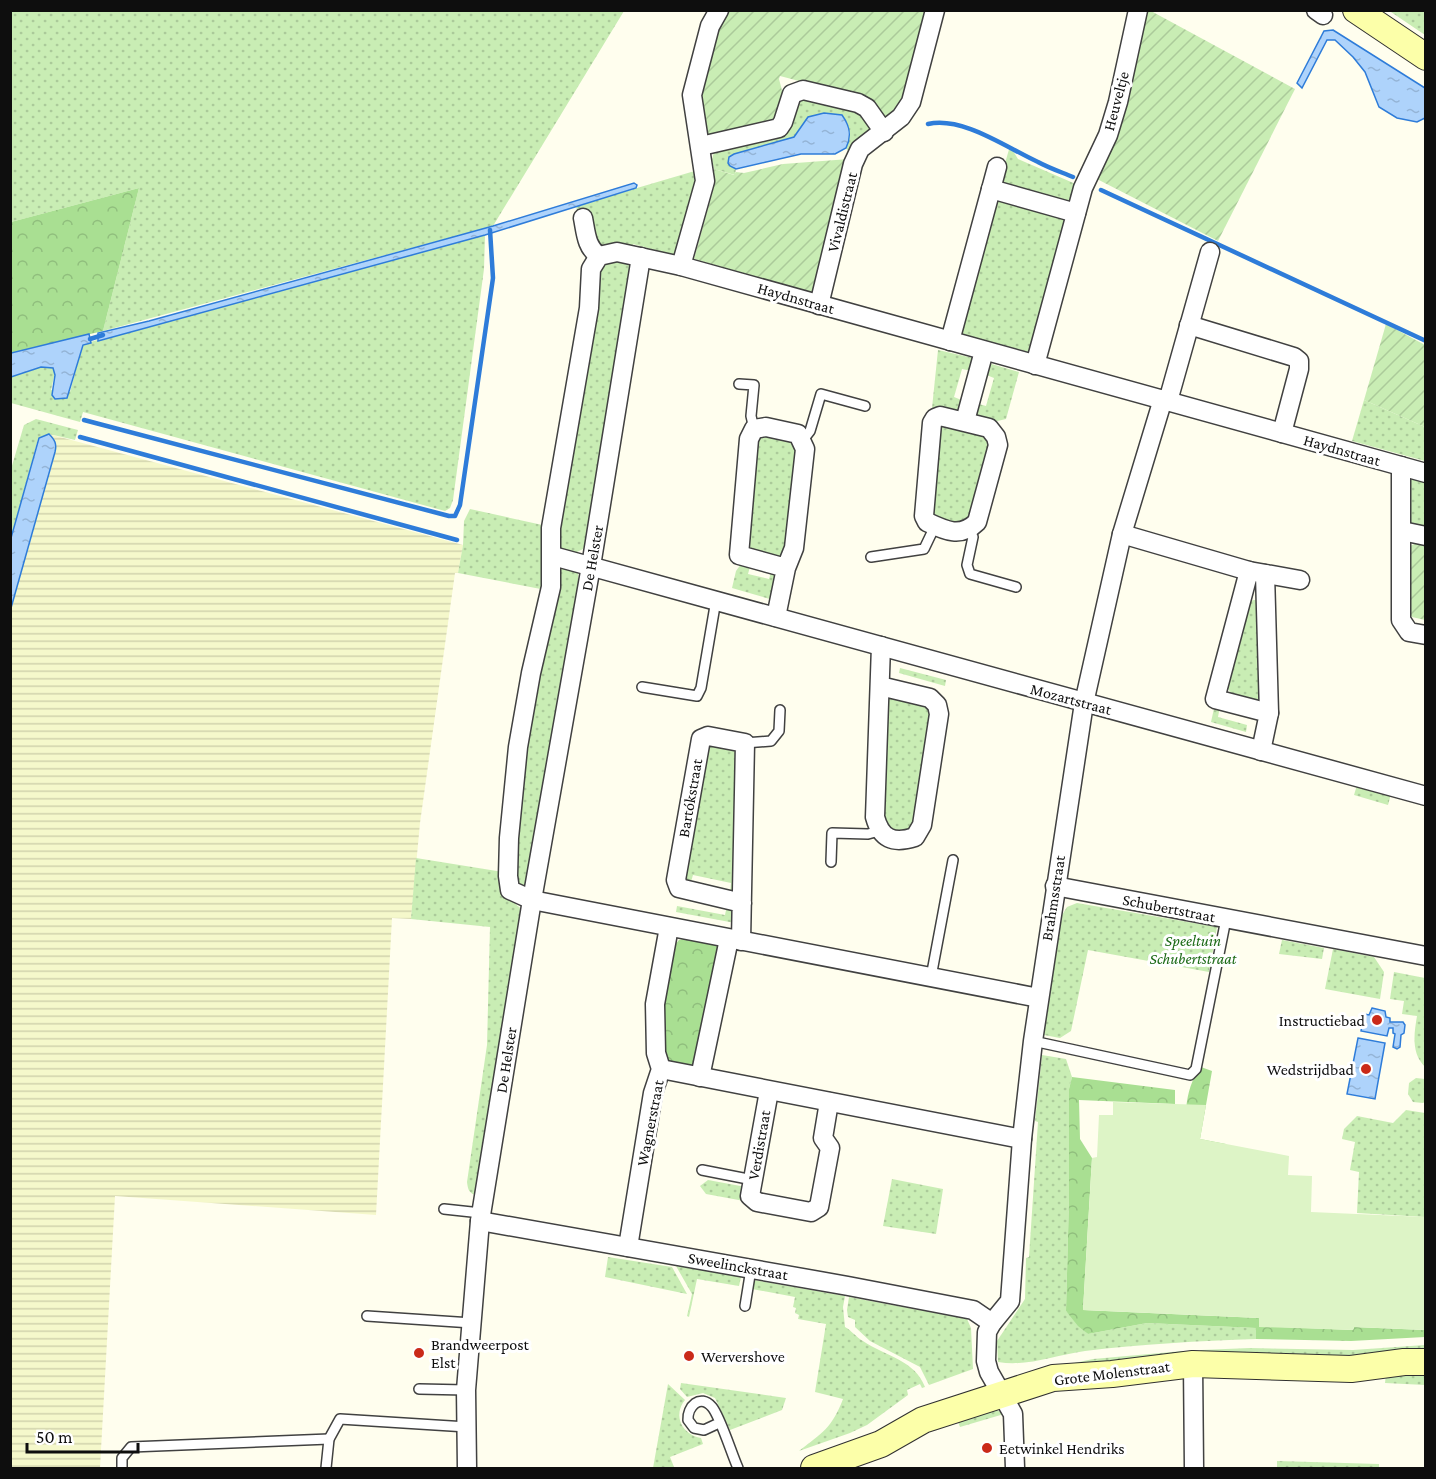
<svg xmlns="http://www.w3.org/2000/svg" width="1436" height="1479" font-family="'Crimson Pro',serif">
  <defs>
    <pattern id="farmland-rules" width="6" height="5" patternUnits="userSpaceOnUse" patternTransform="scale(1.5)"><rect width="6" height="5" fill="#f5f8cb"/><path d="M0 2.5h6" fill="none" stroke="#d1d3ad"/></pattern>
    <pattern id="grass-dots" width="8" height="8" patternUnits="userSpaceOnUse" patternTransform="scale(1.5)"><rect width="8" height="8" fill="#c9edb4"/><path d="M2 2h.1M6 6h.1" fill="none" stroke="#abca9a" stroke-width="1.8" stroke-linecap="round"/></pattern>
    <pattern id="forest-crowns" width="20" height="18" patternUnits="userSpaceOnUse" patternTransform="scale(1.5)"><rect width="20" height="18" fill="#a9df92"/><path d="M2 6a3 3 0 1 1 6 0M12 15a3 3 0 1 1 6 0" fill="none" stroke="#90be7d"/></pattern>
    <pattern id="garden-furrows" width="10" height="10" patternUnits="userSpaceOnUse" patternTransform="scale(1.5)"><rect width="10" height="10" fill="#c9edb4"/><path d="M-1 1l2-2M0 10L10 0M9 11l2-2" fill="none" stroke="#abca9a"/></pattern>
    <pattern id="water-ripples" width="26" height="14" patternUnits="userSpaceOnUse" patternTransform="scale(1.5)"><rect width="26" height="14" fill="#aed3fb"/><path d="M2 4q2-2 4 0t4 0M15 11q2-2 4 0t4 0" fill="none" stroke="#94b4d6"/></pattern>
  </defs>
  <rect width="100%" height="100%" fill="#fffeee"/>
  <!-- farmland -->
  <polygon fill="url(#farmland-rules)" points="49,434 463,545 458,573 455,573 420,823 411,919 392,918 376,1215 115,1196 100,1468 11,1468 10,608 55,452 56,445 54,439"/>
  <!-- grass -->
  <g fill="url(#grass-dots)">
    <polygon points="10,11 624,11 493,226 103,331 139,188 11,222"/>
    <polygon points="1389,11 1425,11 1425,35 1391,12"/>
    <polygon points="800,98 857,109 872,128 851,155 846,148 850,132 808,117 794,137 728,160 730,166 736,169 735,175 714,169 712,160 714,151"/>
    <polygon points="1010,146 1018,159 1078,185 1073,203 1005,186 1001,181 1001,177"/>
    <polygon points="698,170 698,179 677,256 633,244 632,247 598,248 578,214 576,206"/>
    <polygon points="998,200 1066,219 1032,353 959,333 994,203"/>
    <polygon points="485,235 484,269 453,500 450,508 445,511 83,412 80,422 11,403 10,377 41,367 53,368 55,372 51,390 70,392 83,344"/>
    <polygon points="608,258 628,262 632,267 586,542 583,549 573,554 558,549 556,541 596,274"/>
    <polygon points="938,350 973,358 972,371 962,369 954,397 964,401 958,412 952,413 932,408"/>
    <polygon points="988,363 1019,372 1006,419 989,423 975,418 975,403 986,406 994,378 984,374"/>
    <polygon points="1364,400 1425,427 1425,461 1352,441"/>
    <polygon points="36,419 78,430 75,440 49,434 38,439 11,538 11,469 24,425"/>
    <polygon points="943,422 992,438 972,517 956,524 933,517 936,428"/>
    <polygon points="770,432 797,444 790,550 781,558 753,551 748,547 758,440 762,435"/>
    <polygon points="1414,476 1425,478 1425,532 1408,527 1410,479"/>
    <polygon points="470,509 547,526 546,590 458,573 463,545 464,521"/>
    <polygon points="751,563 748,574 769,579 772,569 776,571 773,600 732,588 736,571 741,564"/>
    <polygon points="564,566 572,568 578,573 579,585 527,886 524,889 519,889 513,876 521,758 560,568"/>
    <path d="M1262,599L1260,700L1258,702C1246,699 1230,699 1227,685L1247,601Z"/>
    <polygon points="900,668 946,680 945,686 899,673"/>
    <polygon points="894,694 932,707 915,826 904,834 886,830 879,814 887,697"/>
    <polygon points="1215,704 1220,706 1218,717 1247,725 1246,732 1211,722"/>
    <polygon points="710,744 740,751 735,890 730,893 731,883 693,875 690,885 682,877 706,748"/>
    <polygon points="1357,785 1391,794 1388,805 1354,795"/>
    <path d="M416,858L503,872C507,888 508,900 523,910L477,1196C469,1193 468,1190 467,1182L487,1045L490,927L411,919Z"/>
    <polygon points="1077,903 1217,927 1209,972 1088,950 1071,1031 1060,1038 1044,1035 1062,915 1067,907"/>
    <polygon points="727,905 734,909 735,923 676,912 677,906 725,915"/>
    <polygon points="1282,940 1324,948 1322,959 1279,954"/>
    <polygon points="1333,949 1374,957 1384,972 1380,999 1325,989"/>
    <path d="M1394,972L1425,978V1067C1411,1053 1414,1034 1417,1016L1402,1014L1404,1001L1390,999Z"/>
    <path d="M1042,1055L1066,1059L1072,1077L1069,1089V1199L1066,1311L1088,1334L1147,1323L1256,1328V1339C1199,1341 1141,1344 1085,1351C1055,1355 1028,1367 998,1362L997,1341L1025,1299L1026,1258L1029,1257L1038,1122L1035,1121Z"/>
    <polygon points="1416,1078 1425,1079 1425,1102 1423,1103 1413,1102 1408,1094 1409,1083"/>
    <polygon points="1406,1110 1425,1113 1425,1217 1357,1213 1359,1172 1350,1170 1355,1142 1342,1139 1344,1129 1357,1116 1393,1123"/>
    <polygon points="892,1179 943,1189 936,1234 883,1226"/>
    <polygon points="708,1180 746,1187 744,1201 706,1194 700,1186"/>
    <polygon points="608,1257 672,1267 687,1294 605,1277"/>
    <polygon points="676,1266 741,1277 739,1286 697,1279 689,1317 687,1316 692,1294"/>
    <path d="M754,1280L845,1296L843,1307L845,1327C852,1331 856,1337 863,1341C885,1356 915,1360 925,1387L922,1388L920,1384L907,1390L908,1395L867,1425L850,1433L799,1451C822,1433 832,1428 843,1399L815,1392L826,1324L798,1319L799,1315L795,1313L796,1308L793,1307L795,1297L752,1289Z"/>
    <polygon points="849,1297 967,1319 971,1328 973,1369 929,1385 920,1367 870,1341 855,1327 855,1320 848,1317 847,1310"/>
    <polygon points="1425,1345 1425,1351 1366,1359 1199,1352 1201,1350 1250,1348 1353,1350"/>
    <polygon points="1183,1351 1185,1358 1065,1365 1093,1359"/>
    <polygon points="1425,1372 1425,1385 1385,1383 1386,1374"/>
    <polygon points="681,1383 786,1398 782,1410 730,1430 715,1398 703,1393 687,1397 680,1389"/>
    <path d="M668,1384L685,1400C672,1416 683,1435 701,1438L703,1444L670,1457L674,1467L653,1468Z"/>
    <polygon points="995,1409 1004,1414 960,1427 957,1419"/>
    <polygon points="1277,1461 1379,1464 1379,1468 1277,1468"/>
  </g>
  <!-- forest -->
  <g fill="url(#forest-crowns)">
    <polygon points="139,188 103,331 11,353 11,222"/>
    <polygon points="688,938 718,944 696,1069 669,1063 663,1057 661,1015 672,948 679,940"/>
    <path d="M1201,1067L1212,1071L1200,1139L1226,1144L1185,1153C1186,1123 1182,1091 1201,1067Z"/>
    <polygon points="1072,1077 1175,1090 1175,1104 1079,1100 1080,1139 1092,1158 1083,1310 1260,1318 1259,1326 1353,1330 1354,1327 1425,1330 1425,1337 1351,1341 1256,1339 1256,1328 1147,1323 1088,1334 1078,1326 1066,1311 1069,1199 1069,1089"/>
  </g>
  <!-- garden -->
  <g fill="url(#garden-furrows)">
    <polygon points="728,11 926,11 902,99 898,109 890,116 881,116 860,97 780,76 779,79 784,98 777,121 712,137 707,134 700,92 717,28"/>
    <polygon points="1145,11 1151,11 1295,89 1218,241 1095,178"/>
    <polygon points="849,159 813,293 694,259 714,186 714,169 734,175 736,172 744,173 783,164"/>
    <polygon points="1386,324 1425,345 1425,427 1364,400"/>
    <polygon points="1419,542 1425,543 1425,620 1412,617 1408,612 1410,546"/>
  </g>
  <!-- pitch -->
  <polygon fill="#ddf4c6" points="1113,1102 1206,1105 1200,1139 1289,1156 1288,1175 1312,1176 1311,1212 1425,1217 1425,1330 1354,1327 1353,1330 1259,1327 1259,1318 1083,1310 1092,1158 1097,1157 1099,1115 1113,1115"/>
  <!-- water -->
  <g fill="url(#water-ripples)" stroke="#2e7cd9" stroke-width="1.5">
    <polygon points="1333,30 1425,88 1425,118 1417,122 1397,118 1379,107 1365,72 1353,57 1335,40 1327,40 1302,88 1297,83 1324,31"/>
    <path d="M824,113L842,115C850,126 852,136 846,148L835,154H801L736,169L730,166L728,163L729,157L734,154L794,137L808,117Z"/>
    <polygon points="634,183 637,185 636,188 485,235 98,341 98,333 149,321 493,226"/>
    <polygon points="89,334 91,343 83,345 67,398 55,399 52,395 55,375 53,368 41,367 11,377 11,353"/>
    <path d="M49,434C55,440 57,444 55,452L11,608V538L39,438Z"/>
    <polygon points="1372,1008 1385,1011 1386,1017 1390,1018 1390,1022 1403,1022 1405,1025 1404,1033 1401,1035 1400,1047 1397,1049 1393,1047 1395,1034 1393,1033 1393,1028 1389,1028 1387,1036 1361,1031 1364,1014 1369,1015"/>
    <polygon points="1358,1038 1385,1043 1375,1099 1347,1094"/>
  </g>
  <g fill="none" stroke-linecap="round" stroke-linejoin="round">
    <!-- stream -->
    <g stroke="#2e7cd9" stroke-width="4.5">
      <path d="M928,124C963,116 1007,148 1038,162C1049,168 1061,172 1073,177"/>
      <polyline points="1101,190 1426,341"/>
      <polyline points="90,339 103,335"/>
      <polyline points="84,420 449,516 455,516 460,505 493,278 490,230"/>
      <polyline points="80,437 457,540"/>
    </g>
    <!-- lane casing -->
    <g stroke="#414141" stroke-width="12">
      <g id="lane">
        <polyline points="739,384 754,385 751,416 754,429"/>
        <polyline points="803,440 810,431 821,394 865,406"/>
        <polyline points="969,530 973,537 967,565 970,574 1016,587"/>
        <polyline points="871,557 924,549 935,526"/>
        <polyline points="642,687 697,696 701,688 716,600"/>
        <polyline points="745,743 771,741 779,731 780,710"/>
        <polyline points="831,862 832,833 868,834 879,831"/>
        <polyline points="931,977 953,860"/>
        <polyline points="1033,1041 1190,1075 1196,1069 1226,919"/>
        <polyline points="702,1170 753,1180"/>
        <polyline points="444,1209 481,1213"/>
        <polyline points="745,1306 751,1269"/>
        <polyline points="367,1316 472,1323"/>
        <polyline points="419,1389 466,1390"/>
        <path d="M719,1423L704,1430L694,1428L688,1420C687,1407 700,1393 712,1407C720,1416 732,1455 738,1468"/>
        <polyline points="122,1468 122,1458 131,1447 329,1439"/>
        <polyline points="326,1468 329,1439 340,1419 467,1427"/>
      </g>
    </g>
    <!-- street casing -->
    <g stroke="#414141" stroke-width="21">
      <g id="street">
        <polyline points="1316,10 1323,15"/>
        <polyline points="701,146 779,128 783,122 792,94 803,90 858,103 867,108 884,132"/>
        <polyline points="991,189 1076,213"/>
        <path d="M583,218C586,233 586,247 599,256"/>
        <polyline points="681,266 705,181 692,95 710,26 719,10"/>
        <polyline points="819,305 853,164 860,149 901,117 911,102 935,10"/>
        <polyline points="1189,325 1294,357 1299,361 1299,369 1282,433"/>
        <polyline points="950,341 997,167"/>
        <polyline points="1035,365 1083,188 1108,135 1118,102 1138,10"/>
        <polyline points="1168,401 1210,252"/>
        <path d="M940,416L989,428L996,437L998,445L977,522C961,538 946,531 927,522L924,516L932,423L935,418Z"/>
        <polyline points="965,421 984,351"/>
        <polyline points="1401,466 1401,620 1409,632 1426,635"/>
        <polyline points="1402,531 1426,536"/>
        <polyline points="1122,534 1249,571 1300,580"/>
        <polyline points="553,556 1426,796"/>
        <polyline points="1249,571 1215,699 1269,713 1261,751"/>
        <polyline points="1265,574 1269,713"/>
        <polyline points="776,617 786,568 794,548 805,449 798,434 766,427 754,429 749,439 739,555 786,568"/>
        <path d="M880,686L930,698L937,705L939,714L922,825L915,837C893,844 881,839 875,817L881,646"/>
        <polyline points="1055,886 1426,956"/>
        <polyline points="741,941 745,743 708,736 701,739 676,880 679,888 742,903"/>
        <polyline points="1039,998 532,900 510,890 508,876 509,838 518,747 531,673 551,587 551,528 589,308 591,269 599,256 617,252 681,266 1426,473"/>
        <polyline points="661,1069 1022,1139"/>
        <polyline points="700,1077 729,939"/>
        <polyline points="769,1091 750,1196 757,1202 811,1212 819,1207 830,1148 823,1138 829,1102"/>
        <polyline points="480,1221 848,1286 973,1310 992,1323"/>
        <polyline points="628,1247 653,1093 661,1069 656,1053 655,1004 669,927"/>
        <polyline points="1193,1364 1194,1468"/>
        <polyline points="467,1468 466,1390 480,1221 532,900 591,566 641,257"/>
        <polyline points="1015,1468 1013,1414 989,1372 986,1361 987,1332 992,1323 1010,1301 1022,1139 1033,1041 1084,703 1122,534 1163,399"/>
      </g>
    </g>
    <!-- secondary casing -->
    <g stroke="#303030" stroke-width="28">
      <g id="secondary">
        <polyline points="1356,10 1426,57"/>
        <polyline points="814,1468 881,1444 923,1420 1053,1378 1112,1374 1193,1364 1351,1369 1404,1362 1426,1362"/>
      </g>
    </g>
    <!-- lane -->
    <use href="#lane" stroke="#fff" stroke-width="9"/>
    <!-- street -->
    <use href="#street" stroke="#fff" stroke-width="18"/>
    <!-- secondary -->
    <use href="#secondary" stroke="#fcffa9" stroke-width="26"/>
  </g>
  <!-- markers -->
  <g fill="#ca2a19" stroke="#fff" stroke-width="2">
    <circle cx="1377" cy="1020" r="6"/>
    <circle cx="1366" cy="1069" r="6"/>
    <circle cx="419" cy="1353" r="6"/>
    <circle cx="689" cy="1356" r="6"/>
    <circle cx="987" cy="1448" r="6"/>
  </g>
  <g text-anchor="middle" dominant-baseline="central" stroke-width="6" stroke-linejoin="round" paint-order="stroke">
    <!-- street labels -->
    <g font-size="16" fill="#0e0e0e" stroke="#fff">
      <text transform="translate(1116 101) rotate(-75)">Heuveltje</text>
      <text transform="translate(842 212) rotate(-76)">Vivaldistraat</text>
      <text transform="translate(796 298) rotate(16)">Haydnstraat</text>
      <text transform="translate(1342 450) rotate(16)">Haydnstraat</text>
      <text transform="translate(592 558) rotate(-80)">De Helster</text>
      <text transform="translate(1071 699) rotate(15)">Mozartstraat</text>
      <text transform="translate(690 798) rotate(-80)">Bartókstraat</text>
      <text transform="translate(1053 898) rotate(-81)">Brahmsstraat</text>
      <text transform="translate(1169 908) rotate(11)">Schubertstraat</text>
      <text transform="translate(506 1060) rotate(-81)">De Helster</text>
      <text transform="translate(650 1123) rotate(-79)">Wagnerstraat</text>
      <text transform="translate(759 1145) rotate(-80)">Verdistraat</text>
      <text transform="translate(738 1266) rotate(10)">Sweelinckstraat</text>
      <text transform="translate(1112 1373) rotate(-7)">Grote Molenstraat</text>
    </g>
    <!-- park labels -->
    <g font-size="16" font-style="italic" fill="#1d6b18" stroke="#fff">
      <text x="1193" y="940">Speeltuin<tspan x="1193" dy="18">Schubertstraat</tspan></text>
    </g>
    <!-- poi labels -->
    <g font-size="16" fill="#0e0e0e" stroke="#fff" text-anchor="start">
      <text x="1365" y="1020" text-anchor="end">Instructiebad</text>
      <text x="1354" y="1069" text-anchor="end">Wedstrijdbad</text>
      <text x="431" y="1344">Brandweerpost<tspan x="431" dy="18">Elst</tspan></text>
      <text x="701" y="1356">Wervershove</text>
      <text x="999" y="1448">Eetwinkel Hendriks</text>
    </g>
  </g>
  <!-- border -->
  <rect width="1436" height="1479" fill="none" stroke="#0e0e0e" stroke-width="24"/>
  <!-- scale -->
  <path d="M27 1443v9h111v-9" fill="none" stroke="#0e0e0e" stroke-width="3"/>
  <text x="36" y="1443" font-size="18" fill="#0e0e0e" stroke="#ffffff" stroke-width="4.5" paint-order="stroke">50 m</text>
</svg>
